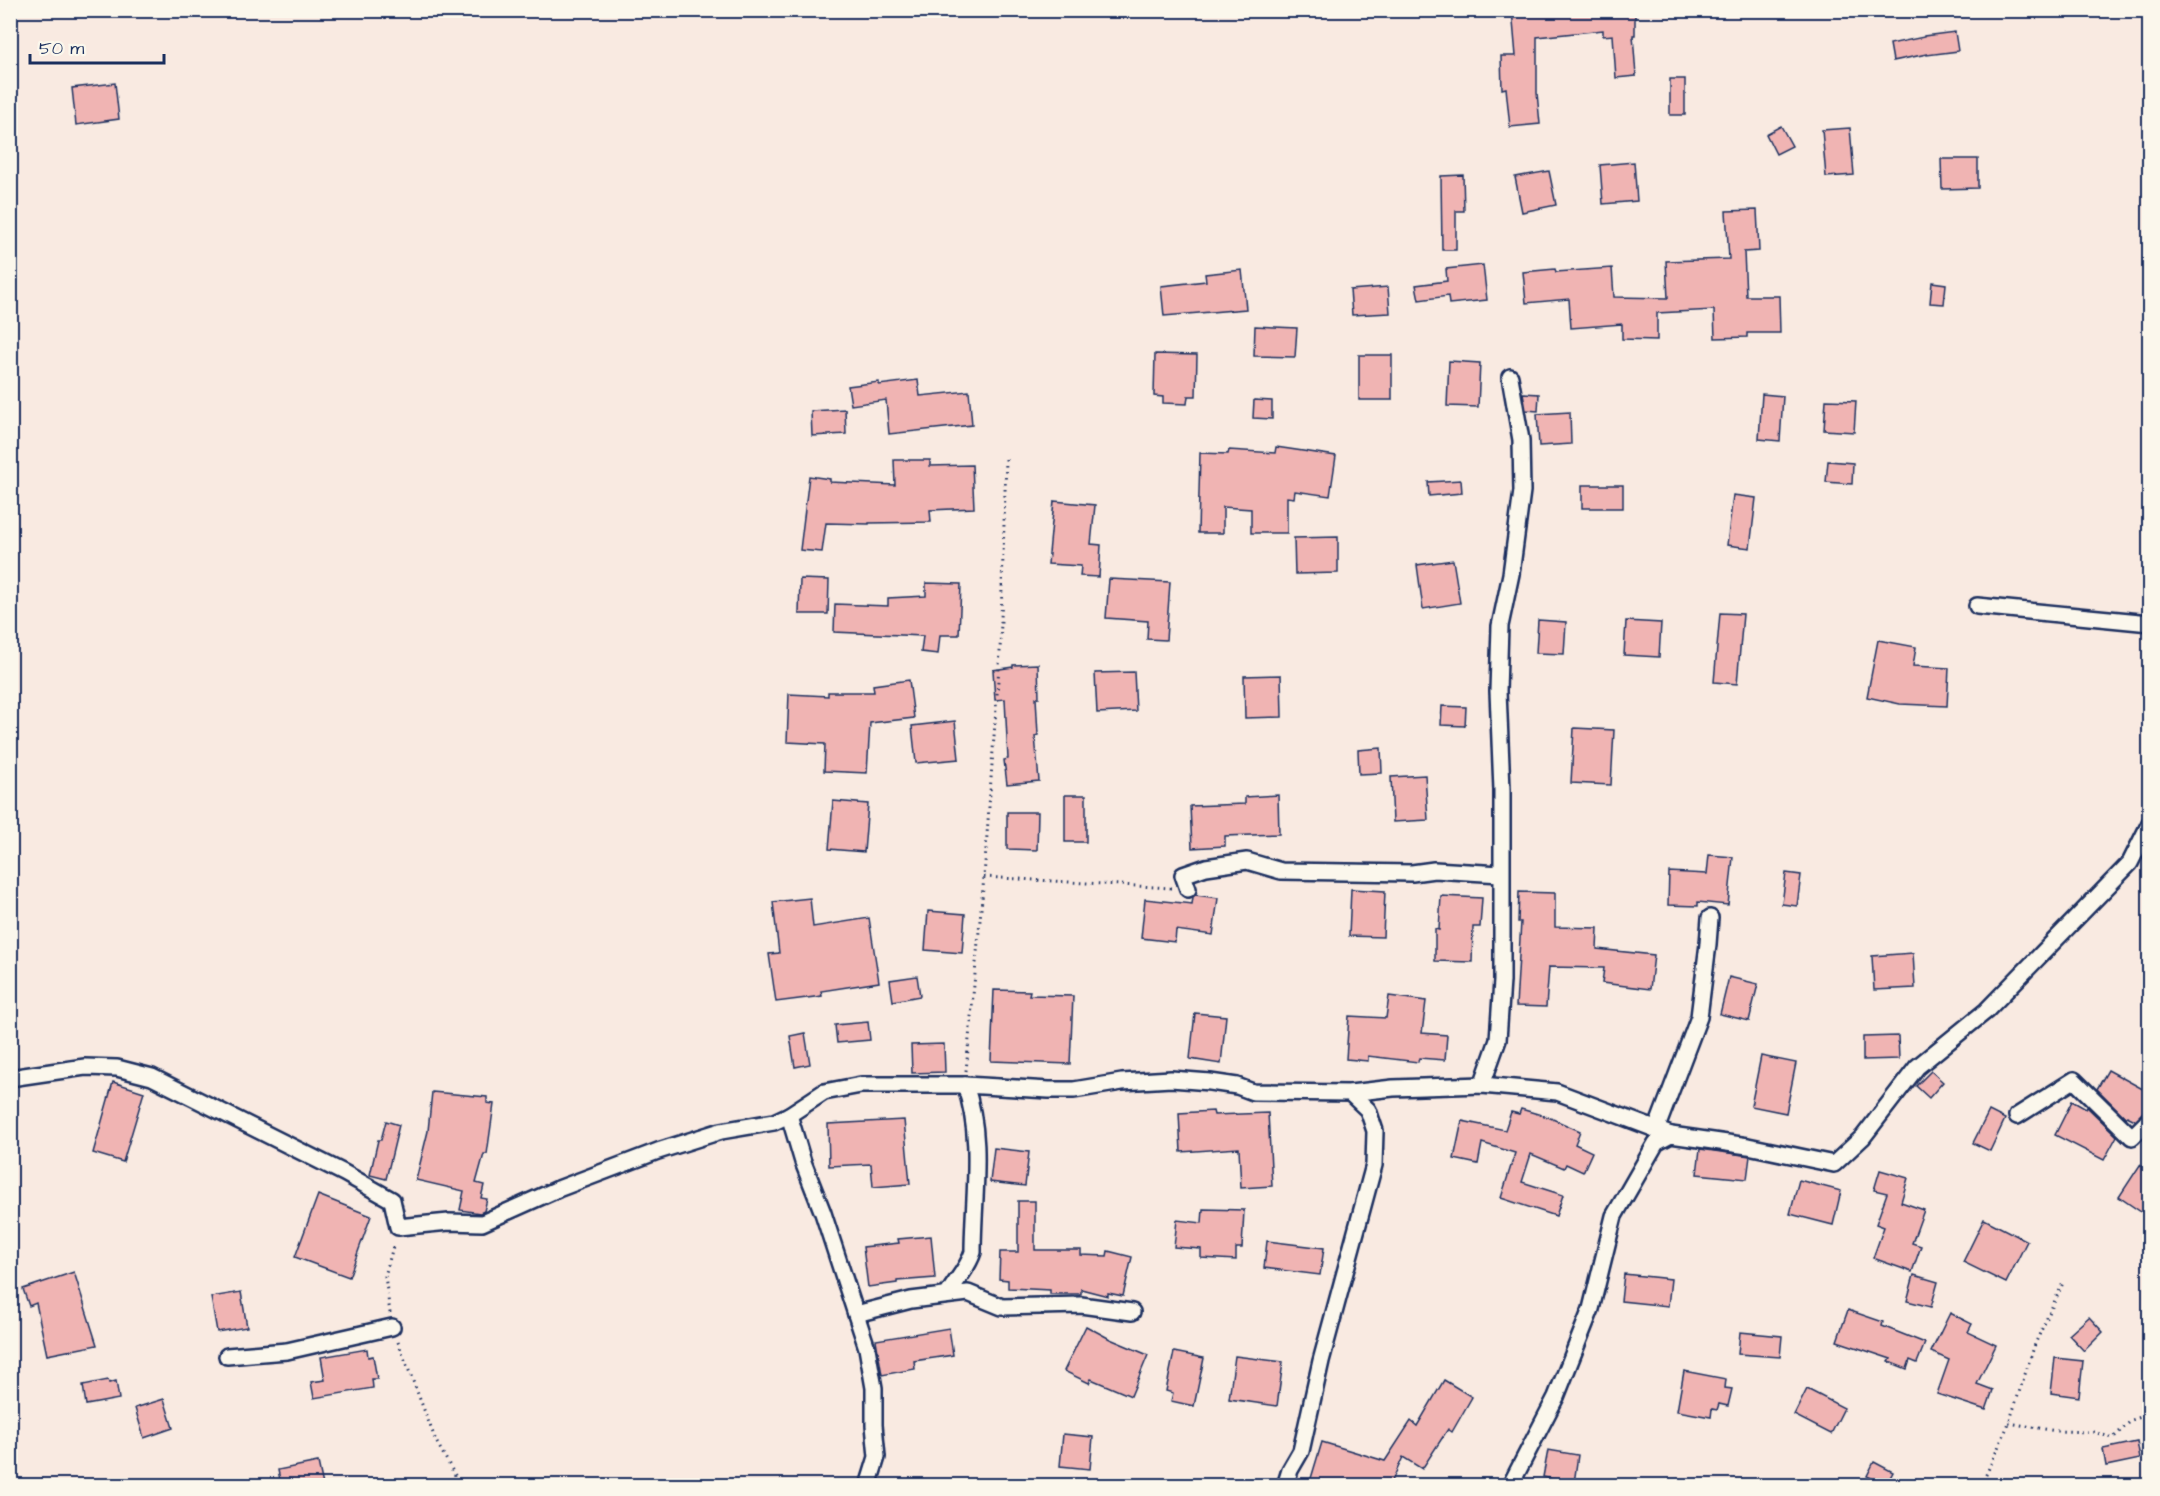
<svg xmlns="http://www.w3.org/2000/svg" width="2160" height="1496" font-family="'Architects Daughter',sans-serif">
  <rect width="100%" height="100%" fill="#f9eae1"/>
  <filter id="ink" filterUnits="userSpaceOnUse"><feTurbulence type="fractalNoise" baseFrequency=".0167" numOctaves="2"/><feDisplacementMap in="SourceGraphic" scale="12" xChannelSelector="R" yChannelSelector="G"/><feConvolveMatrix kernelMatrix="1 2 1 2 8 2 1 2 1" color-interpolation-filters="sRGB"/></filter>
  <g filter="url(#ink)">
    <!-- building -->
    <g fill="#f0b4b3" stroke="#1b2f5e" stroke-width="1.5">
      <polygon points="1512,10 1635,10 1635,35 1633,35 1636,76 1616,78 1613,35 1603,36 1603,30 1537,37 1537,93 1540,124 1510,127 1506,88 1502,89 1501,56 1516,56"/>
      <polygon points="1955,32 1958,51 1927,55 1927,54 1893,61 1890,44 1924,37 1924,36"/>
      <rect x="1670" y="79" width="15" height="36"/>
      <polygon points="115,83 119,119 76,125 72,88"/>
      <polygon points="1781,126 1792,146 1776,154 1766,134"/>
      <polygon points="1850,128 1854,175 1826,177 1822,130"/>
      <polygon points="1941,159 1978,159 1978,188 1942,189"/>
      <polygon points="1634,162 1637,201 1603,204 1600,165"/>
      <polygon points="1549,171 1556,205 1522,212 1515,177"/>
      <polygon points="1463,175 1464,211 1456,211 1456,250 1442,250 1441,176"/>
      <polygon points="1757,210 1759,251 1744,252 1746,296 1779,296 1780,333 1747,333 1747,337 1715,338 1714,310 1657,313 1657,340 1622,339 1622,324 1571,328 1569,299 1526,303 1523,272 1555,269 1556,272 1612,268 1614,297 1668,298 1666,261 1729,259 1726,211"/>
      <polygon points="1483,265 1487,300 1449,304 1448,296 1419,300 1416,285 1447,281 1446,269"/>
      <polygon points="1242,270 1246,309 1164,316 1161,286 1206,281 1205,274"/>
      <polygon points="1932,282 1946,284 1944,304 1930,303"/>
      <polygon points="1388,287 1390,313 1352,315 1350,290"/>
      <polygon points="1255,326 1297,328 1295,357 1254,356"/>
      <polygon points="1155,354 1197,355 1196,396 1188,396 1187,404 1163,403 1163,397 1154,396"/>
      <rect x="1359" y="355" width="33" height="45"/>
      <polygon points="1449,361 1480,363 1478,407 1447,406"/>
      <polygon points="918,380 920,396 969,391 972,425 889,434 886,400 851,405 848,386 879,382 879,385"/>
      <polygon points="1523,393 1539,394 1538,411 1526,410"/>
      <polygon points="1762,394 1783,396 1780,441 1759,439"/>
      <polygon points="1254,400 1272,401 1272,419 1253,418"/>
      <polygon points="1826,400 1856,401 1854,432 1824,430"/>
      <polygon points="845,409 846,434 812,436 811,411"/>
      <polygon points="1570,412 1571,444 1539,446 1537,414"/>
      <polygon points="1276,447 1336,456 1330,496 1295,491 1294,498 1287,497 1287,533 1251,533 1251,509 1223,507 1223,533 1198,533 1200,453 1228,454 1229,450 1275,453"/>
      <polygon points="894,460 930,460 930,466 972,465 974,508 930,510 931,522 869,523 869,524 826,523 822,552 800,550 809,476 830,479 830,482 895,485"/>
      <polygon points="1828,461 1853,463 1852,484 1826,482"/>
      <polygon points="1461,480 1462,493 1429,496 1428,482"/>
      <rect x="1582" y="485" width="41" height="23"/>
      <polygon points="1733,495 1756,498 1750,548 1727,545"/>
      <polygon points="1054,501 1095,505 1091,544 1101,545 1099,577 1080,576 1081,566 1048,564"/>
      <polygon points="1338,537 1338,573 1295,574 1294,538"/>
      <polygon points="1453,560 1460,603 1423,609 1417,565"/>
      <polygon points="800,579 829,580 828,614 799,614"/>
      <polygon points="1109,579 1170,582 1166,640 1147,639 1148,621 1106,618"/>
      <polygon points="926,583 961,584 959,635 940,635 938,654 921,652 923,636 834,632 835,604 888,606 888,598 926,596"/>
      <polygon points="1720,613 1743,614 1737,684 1714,682"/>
      <polygon points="1538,620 1566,622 1564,654 1536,653"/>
      <polygon points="1626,621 1661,623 1659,657 1624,655"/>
      <polygon points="1878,640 1916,647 1913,666 1949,668 1947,706 1900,704 1867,697"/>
      <polygon points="1038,664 1039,698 1036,698 1038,735 1035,736 1039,781 1007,784 1004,760 1008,759 1005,699 995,700 993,670 1013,667 1013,665"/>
      <polygon points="1134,672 1136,711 1097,713 1095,673"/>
      <polygon points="1281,675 1282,717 1245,718 1244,676"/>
      <polygon points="909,680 914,718 870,723 867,773 824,771 825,744 787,742 789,694 828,696 828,692 874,692 873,685"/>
      <polygon points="1442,706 1466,707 1465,726 1441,725"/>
      <polygon points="955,721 959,759 916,763 912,726"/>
      <polygon points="1574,728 1614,730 1611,785 1571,783"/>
      <polygon points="1381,748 1382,773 1359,774 1358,750"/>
      <polygon points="1425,775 1428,820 1393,822 1391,777"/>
      <rect x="1065" y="795" width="21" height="47"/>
      <polygon points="1278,795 1279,834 1225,836 1225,846 1192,848 1190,806 1245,804 1245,797"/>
      <polygon points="833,801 868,804 864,852 829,849"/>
      <polygon points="1007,812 1038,812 1037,850 1007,849"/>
      <polygon points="1709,855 1733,857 1728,905 1698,902 1698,906 1668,905 1669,872 1707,874"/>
      <polygon points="1786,873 1801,875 1797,906 1782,904"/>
      <polygon points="1351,889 1385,891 1383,937 1349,936"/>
      <polygon points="1519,892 1555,893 1555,927 1598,928 1597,949 1654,955 1650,989 1602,983 1604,968 1549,967 1546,1007 1516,1006 1521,922 1518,922"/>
      <polygon points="1195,895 1218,898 1213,935 1176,930 1175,942 1141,938 1145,899 1192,904 1193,897"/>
      <polygon points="1441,896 1482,898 1480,927 1473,927 1472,962 1435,961 1435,929 1439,930"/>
      <polygon points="810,898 813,927 869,918 879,982 821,991 822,996 776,1002 769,954 779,953 773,902"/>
      <polygon points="928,911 965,914 962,953 925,950"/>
      <polygon points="1913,953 1915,988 1874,990 1872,956"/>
      <polygon points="917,976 920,996 893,1001 890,980"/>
      <polygon points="1729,977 1758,984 1749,1021 1720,1014"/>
      <polygon points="994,990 1030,991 1029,995 1073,996 1070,1064 991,1061"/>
      <polygon points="1389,996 1426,1001 1422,1033 1447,1035 1445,1060 1419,1058 1418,1062 1368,1056 1368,1061 1346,1059 1349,1016 1386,1018"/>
      <polygon points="1195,1013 1226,1016 1221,1064 1190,1059"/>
      <polygon points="868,1022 870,1040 837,1043 835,1025"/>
      <polygon points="805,1033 810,1064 795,1067 790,1036"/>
      <polygon points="1898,1036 1899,1059 1863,1060 1863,1037"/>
      <polygon points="944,1044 945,1072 912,1073 911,1045"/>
      <polygon points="1761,1056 1796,1063 1786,1113 1751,1106"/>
      <polygon points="2108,1070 2150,1093 2150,1100 2143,1112 2135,1120 2127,1116 2126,1118 2097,1089"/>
      <polygon points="1931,1071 1943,1082 1929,1098 1916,1086"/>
      <polygon points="113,1082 144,1092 123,1162 93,1153"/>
      <polygon points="432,1092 487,1097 487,1103 494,1104 487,1154 484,1154 476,1183 484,1185 481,1198 487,1199 484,1211 480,1213 460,1210 464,1191 416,1180 428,1131"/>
      <polygon points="2072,1101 2086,1109 2087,1107 2117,1136 2104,1160 2055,1135"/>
      <polygon points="1521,1109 1548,1117 1580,1131 1575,1144 1592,1152 1583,1172 1566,1164 1564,1168 1531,1154 1522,1182 1563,1195 1556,1216 1501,1198 1515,1153 1482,1143 1478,1164 1454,1159 1462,1121 1505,1130 1511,1112 1519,1114"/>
      <polygon points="1213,1111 1214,1115 1268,1113 1272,1186 1241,1188 1239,1148 1181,1152 1179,1113"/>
      <polygon points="1989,1111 2005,1119 1990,1151 1973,1143"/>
      <polygon points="904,1120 910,1184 873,1187 871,1164 829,1166 828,1124"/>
      <polygon points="386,1121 399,1125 386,1179 370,1175 378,1140 381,1140"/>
      <polygon points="994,1148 1029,1152 1025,1186 990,1182"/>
      <polygon points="1700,1149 1750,1156 1747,1179 1697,1174"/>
      <polygon points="2140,1165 2150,1172 2150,1206 2144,1214 2119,1197"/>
      <polygon points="1880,1170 1908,1178 1901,1202 1924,1210 1912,1243 1921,1246 1912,1272 1873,1258 1884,1227 1876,1224 1887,1193 1874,1190"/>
      <polygon points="1799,1180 1841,1191 1833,1225 1790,1214"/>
      <polygon points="318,1195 371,1216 349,1277 295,1257"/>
      <polygon points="1018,1201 1035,1201 1035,1250 1081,1250 1081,1255 1107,1256 1108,1251 1132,1257 1123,1296 1108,1293 1108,1296 1081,1289 1081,1294 1050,1294 1050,1290 1008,1288 1008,1280 999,1279 1000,1252 1018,1252"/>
      <polygon points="1203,1209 1244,1210 1242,1248 1236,1248 1236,1260 1201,1258 1201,1249 1174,1247 1177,1220 1202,1223"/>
      <polygon points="1984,1219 2027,1241 2006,1283 1963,1262"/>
      <polygon points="931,1236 935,1278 897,1281 897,1283 868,1287 863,1247 899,1243 898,1239"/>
      <polygon points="1267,1241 1324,1248 1320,1275 1264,1268"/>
      <polygon points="74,1272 97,1345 47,1355 36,1303 29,1306 23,1289"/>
      <polygon points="1624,1274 1671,1279 1668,1306 1621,1301"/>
      <polygon points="1914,1275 1938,1282 1931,1307 1907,1301"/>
      <polygon points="241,1292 247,1327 217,1332 211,1297"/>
      <polygon points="1848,1310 1883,1322 1882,1326 1925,1343 1917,1363 1910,1360 1907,1369 1889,1362 1891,1359 1837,1341"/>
      <polygon points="1950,1313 1972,1324 1968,1332 1996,1345 1977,1384 1993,1390 1986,1410 1937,1394 1949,1360 1931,1352"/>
      <polygon points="2089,1317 2103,1332 2084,1351 2069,1335"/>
      <polygon points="1086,1326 1110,1339 1148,1355 1131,1396 1091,1379 1089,1383 1064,1371"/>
      <polygon points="949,1328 953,1355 914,1361 915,1369 882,1375 876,1340"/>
      <polygon points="1740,1332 1782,1336 1780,1357 1738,1354"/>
      <polygon points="367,1349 368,1357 373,1356 377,1379 372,1379 373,1388 314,1398 311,1382 325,1380 321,1357"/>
      <polygon points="1174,1352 1204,1358 1194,1406 1171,1401 1173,1393 1166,1391"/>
      <polygon points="1235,1356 1283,1362 1277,1406 1229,1399"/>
      <polygon points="2055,1358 2083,1361 2079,1397 2051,1393"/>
      <polygon points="1684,1371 1726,1379 1725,1388 1732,1389 1728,1406 1719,1404 1717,1410 1712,1409 1711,1417 1677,1411"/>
      <polygon points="108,1380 109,1383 116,1381 119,1399 86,1405 83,1385"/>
      <polygon points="1444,1380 1472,1397 1452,1432 1448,1429 1422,1469 1403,1457 1390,1485 1366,1485 1347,1480 1347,1485 1309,1485 1322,1442 1385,1461 1411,1421 1417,1426"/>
      <polygon points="1807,1389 1844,1408 1831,1434 1794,1415"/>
      <polygon points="164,1399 173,1428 144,1438 135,1408"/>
      <polygon points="1063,1434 1093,1437 1090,1469 1060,1466"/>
      <polygon points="2137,1442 2140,1459 2106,1466 2103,1449"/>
      <polygon points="1548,1450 1578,1455 1574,1483 1543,1477"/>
      <polygon points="318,1462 323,1485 281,1485 278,1470"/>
      <polygon points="1874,1462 1893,1472 1886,1485 1867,1476"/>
    </g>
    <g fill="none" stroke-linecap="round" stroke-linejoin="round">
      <!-- street casing -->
      <g stroke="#1b2f5e" stroke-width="20">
        <g id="street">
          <polyline points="1977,606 2150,623"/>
          <polyline points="1188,889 1183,875 1206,867 1247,861 1281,871 1412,873 1434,870 1501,874"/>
          <polyline points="10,1078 85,1067 117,1068 152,1077 344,1173 392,1200 398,1227 449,1222 482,1223 558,1189 658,1151 721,1131 774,1122 789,1115 824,1092 861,1085 965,1085 1049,1090 1074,1090 1122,1082 1171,1079 1210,1082 1237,1086 1253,1092 1350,1093 1368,1110 1375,1131 1374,1165 1321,1361 1301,1451 1290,1470 1285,1486"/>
          <polyline points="1482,1085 1498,1040 1502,981 1502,790 1498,691 1500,626 1511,574 1522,491 1521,440 1510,377"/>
          <polyline points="1350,1093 1393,1088 1482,1085 1557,1092 1671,1135"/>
          <polyline points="789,1115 803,1162 823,1213 867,1348 874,1388 874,1425 877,1457 868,1486"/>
          <polyline points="2017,1116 2074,1080 2132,1137 2150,1119"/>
          <polyline points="1656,1130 1699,1017 1708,944 1710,918"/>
          <path d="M948,1294C957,1279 968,1268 973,1252C973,1196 984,1139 965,1085"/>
          <polyline points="856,1314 911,1300 968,1293 1002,1307 1081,1305 1132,1312"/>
          <polyline points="227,1356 287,1351 392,1327"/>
          <polyline points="1510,1486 1556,1397 1591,1309 1614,1216 1656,1143 1671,1135 1748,1146 1834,1164 1863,1137 1917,1067 1986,1011 2130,863 2150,823"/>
        </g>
      </g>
      <!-- path -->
      <g stroke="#1b2f5e" stroke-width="3" stroke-dasharray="1.5 4.5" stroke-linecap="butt">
        <polyline points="984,877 1171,888"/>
        <polyline points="966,1071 984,877 1000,652 1006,459"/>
        <polyline points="390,1313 385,1276 394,1243"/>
        <polyline points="398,1342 436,1441 461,1486"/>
        <polyline points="2009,1423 2056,1431 2093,1432 2113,1438 2132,1420 2150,1414"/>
        <polyline points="1981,1486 2009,1423 2035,1344 2063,1283"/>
      </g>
      <!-- street -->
      <use href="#street" stroke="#fbf7ec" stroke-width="15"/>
    </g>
  </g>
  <!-- margin -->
  <rect width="2160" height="1496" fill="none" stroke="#fbf7ec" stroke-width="36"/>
  <rect x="18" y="18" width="2124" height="1460" fill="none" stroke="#1b2f5e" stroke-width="2" filter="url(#ink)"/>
  <!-- scale -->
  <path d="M30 54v9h134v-9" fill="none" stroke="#1b2f5e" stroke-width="3"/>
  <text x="39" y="54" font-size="18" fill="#1b2f5e" stroke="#fbf7ec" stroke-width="4.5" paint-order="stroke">50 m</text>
</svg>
